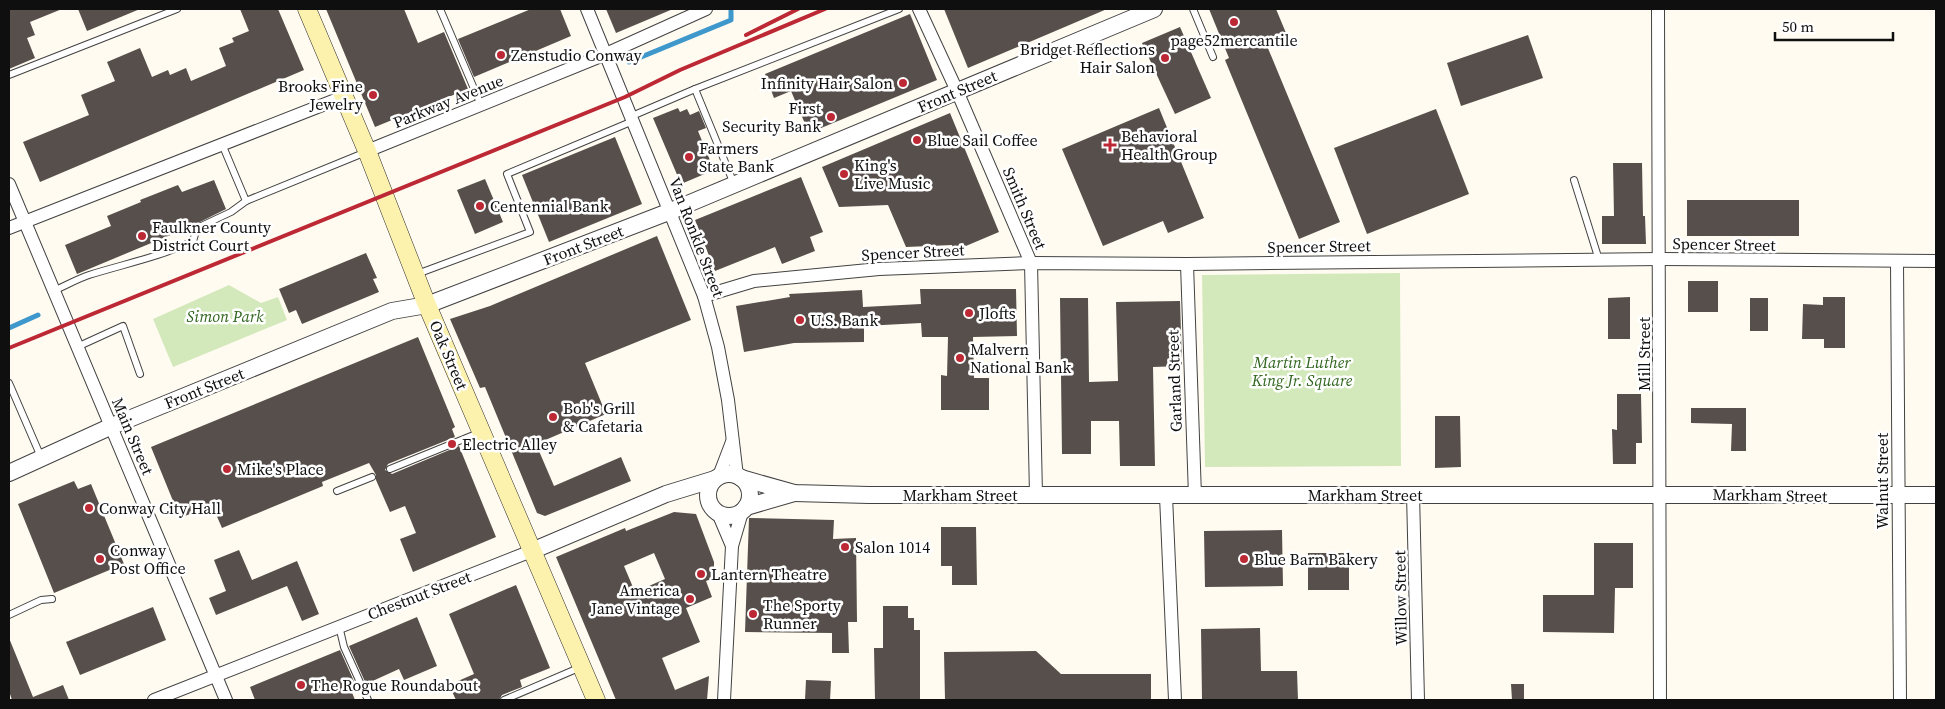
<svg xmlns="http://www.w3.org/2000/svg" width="1945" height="709" font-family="'Source Serif 4',serif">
  <rect width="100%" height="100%" fill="#fffbf1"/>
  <!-- green -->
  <g fill="#d4e9bb">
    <polygon points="1400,273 1401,466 1205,467 1202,275"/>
    <polygon points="229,285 261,303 278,297 287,320 173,367 153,319"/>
  </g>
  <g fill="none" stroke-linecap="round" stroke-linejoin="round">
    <!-- stream -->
    <g stroke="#3e98cb" stroke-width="5">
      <polyline points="629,62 731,20 731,11"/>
      <polyline points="9,328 38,315"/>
    </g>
  </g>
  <!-- building -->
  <g fill="#574f4b" fill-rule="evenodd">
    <polygon points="9,9 62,9 30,22 35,35 27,38 35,58 9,69"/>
    <polygon points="78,9 140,9 87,31"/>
    <polygon points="240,9 278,9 304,70 40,182 23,142 89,115 81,95 115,81 107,62 140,48 152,77 168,70 170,75 186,68 191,81 226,66 219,48 234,42 232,38 249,31"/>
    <polygon points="326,9 404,9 418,43 444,32 468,89 375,127"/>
    <polygon points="531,9 560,9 571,36 474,77 458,39"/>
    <polygon points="606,9 673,9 616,33"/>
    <polygon points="944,9 1107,9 968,68"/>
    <polygon points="1209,9 1276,9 1286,33 1265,41 1340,222 1299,239 1225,60 1229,58"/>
    <polygon points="910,14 937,80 809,133 791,91 774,98 765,74"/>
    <polygon points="1180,27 1211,98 1175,114 1142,43"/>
    <polygon points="1528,35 1543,78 1461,106 1447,63"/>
    <polygon points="678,108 680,112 687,109 690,115 699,111 706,128 698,131 714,170 681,184 653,118"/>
    <polygon points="1159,108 1204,218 1168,233 1163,221 1103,246 1062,149"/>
    <polygon points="1436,109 1469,194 1367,234 1334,148"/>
    <polygon points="950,113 999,232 954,251 952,245 906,247 888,205 839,207 822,167"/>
    <polygon points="615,137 642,204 549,242 522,175"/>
    <polygon points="1613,163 1642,163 1643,216 1645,216 1646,244 1602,244 1602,216 1614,216"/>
    <polygon points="801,177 823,232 810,237 815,251 782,264 775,247 715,271 695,220"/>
    <polygon points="485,179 503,222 475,234 457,190"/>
    <polygon points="214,180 226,209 192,226 77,274 65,245 111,226 107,216 141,202 140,200 178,185 182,192"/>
    <rect x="1687" y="200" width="112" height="36"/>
    <polygon points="657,236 691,320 585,363 606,414 536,444 554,486 621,457 631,481 545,516 537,513 485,387 480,388 450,319 490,306"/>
    <polygon points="366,253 377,278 373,279 379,292 302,324 296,310 289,313 279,289"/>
    <rect x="1688" y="281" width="30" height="31"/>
    <polygon points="920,289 1016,289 1017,336 973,337 974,378 989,378 989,410 941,410 941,375 947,376 948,337 922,337 921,323 864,326 864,342 794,343 744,352 736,306 790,297 789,294 862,290 863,307 921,304"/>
    <polygon points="1630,297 1630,339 1608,339 1608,298"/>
    <polygon points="1823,297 1845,297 1845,348 1824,348 1824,339 1802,339 1803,304 1823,305"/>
    <polygon points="1060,298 1088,298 1089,382 1118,381 1116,302 1180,301 1182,366 1153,367 1155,466 1120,466 1119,421 1091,421 1091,454 1062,454"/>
    <rect x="1750" y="298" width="18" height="33"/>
    <polygon points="418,337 455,427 452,429 455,437 388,464 385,470 392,474 459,446 496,537 413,572 400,539 416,533 405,506 390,512 376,480 376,475 369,463 322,482 323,486 222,528 212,505 180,518 151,447"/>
    <polygon points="1617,394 1641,394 1642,443 1636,443 1636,464 1613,464 1612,429 1617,430"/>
    <polygon points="1691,408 1746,408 1746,451 1731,451 1732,424 1691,423"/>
    <polygon points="1435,416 1460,416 1461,467 1435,468"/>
    <polygon points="74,481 78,489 91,484 124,564 54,593 18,504"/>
    <path d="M674,512L696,514L714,562V578L706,581L712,597L686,608L700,642L662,658L675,690L709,676L707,700H616L556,557L625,528L626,531ZM654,553L665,579L635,592L624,566Z"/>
    <polygon points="749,518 834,520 833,539 856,538 857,622 848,622 849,653 832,653 832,633 745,632"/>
    <polygon points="941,527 976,527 977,585 952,585 952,566 941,566"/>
    <polygon points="1282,530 1283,586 1205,587 1204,531"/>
    <polygon points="1594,543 1633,543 1633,588 1615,588 1614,633 1543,632 1543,595 1594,595"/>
    <polygon points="239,550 252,580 297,561 319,614 302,621 287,586 216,615 209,598 226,591 214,560"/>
    <rect x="1308" y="553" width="41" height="37"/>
    <polygon points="516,585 550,668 520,680 522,687 502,695 499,700 456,700 449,685 474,674 449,614"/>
    <polygon points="883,606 908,606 908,618 914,618 914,630 920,630 920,700 875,700 874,648 883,648"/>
    <polygon points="153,607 166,640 80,675 66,642"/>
    <polygon points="417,617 437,666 404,680 399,669 366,684 349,646"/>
    <polygon points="1260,628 1261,671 1297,671 1298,700 1202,700 1201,629"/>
    <polygon points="9,638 33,697 63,685 69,700 12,700 9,691"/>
    <polygon points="340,650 357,688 351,690 355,700 255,700 250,687"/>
    <polygon points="1036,651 1061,674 1151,674 1151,700 945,700 944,652"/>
    <polygon points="806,680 831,681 830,700 805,700"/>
    <polygon points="1511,684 1524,684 1524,700 1512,700"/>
  </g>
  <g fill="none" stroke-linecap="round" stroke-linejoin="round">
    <!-- service casing -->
    <g stroke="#424242" stroke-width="8">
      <g id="service">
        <polyline points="440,9 481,105"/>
        <polyline points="1193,9 1213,57"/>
        <polyline points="9,75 177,9"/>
        <polyline points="695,89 899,9"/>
        <polyline points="632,116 695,89 734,184"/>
        <polyline points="222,144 246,201 366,152"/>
        <polyline points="1574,180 1599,260"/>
        <polyline points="417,274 530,232 507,174 633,121"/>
        <path d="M53,291C65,286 77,279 89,275C124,264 160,257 193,241L197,228L231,212L246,201"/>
        <polyline points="77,347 123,326 140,374"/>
        <polyline points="9,383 41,457"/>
        <polyline points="390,469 481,432"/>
        <polyline points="337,491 372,477"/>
        <polyline points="9,615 41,600 52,599"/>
        <polyline points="339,626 344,647 368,700"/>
        <polyline points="504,700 581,667"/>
      </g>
    </g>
    <!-- minor casing -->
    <g stroke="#424242" stroke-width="14">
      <g id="minor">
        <polyline points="587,9 704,296 718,347 728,400 737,476"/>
        <polyline points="919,9 957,91 1031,263 1036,495"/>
        <polyline points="1658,9 1660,700"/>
        <polyline points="367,151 606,54 706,9"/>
        <polyline points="9,184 226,700"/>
        <polyline points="9,228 343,97"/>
        <polyline points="1897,262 1900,700"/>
        <polyline points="1187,264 1195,496"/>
        <polyline points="704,296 754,281 879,269 1031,263 1187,264 1661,259 1936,261"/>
        <polyline points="719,476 732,442"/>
        <polyline points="1413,494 1418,700"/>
        <polyline points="1166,496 1175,700"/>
        <polyline points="718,513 732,546"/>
        <polyline points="154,700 534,550"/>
        <polyline points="724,700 732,546 742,512"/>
      </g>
    </g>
    <!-- tertiary casing -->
    <g stroke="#424242" stroke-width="18">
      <g id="tertiary">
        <polyline points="9,473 112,426 392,311 427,305 671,211 1154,9"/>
        <circle cx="729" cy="495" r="21"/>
        <polyline points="741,478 794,493 869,495 1936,495"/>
        <polyline points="746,507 794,493"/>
        <polyline points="534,550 666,494 715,479"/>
      </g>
    </g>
    <!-- secondary casing -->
    <g stroke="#313131" stroke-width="19">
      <polyline id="secondary" points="307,9 367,151 427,305 596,700"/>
    </g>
    <!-- service -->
    <use href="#service" stroke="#fff" stroke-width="6"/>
    <!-- minor -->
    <use href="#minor" stroke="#fff" stroke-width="12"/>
    <!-- tertiary -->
    <use href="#tertiary" stroke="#fff" stroke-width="16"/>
    <!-- secondary -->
    <use href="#secondary" stroke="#fdf2ad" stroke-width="18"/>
    <!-- rail -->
    <g stroke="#bd2835" stroke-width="4">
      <polyline points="746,35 798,9"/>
      <polyline points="9,348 625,97 680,70 825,9"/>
    </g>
  </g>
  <!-- markers -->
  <g fill="#bd2835" stroke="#fff" stroke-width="2">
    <circle cx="1234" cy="22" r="5"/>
    <circle cx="501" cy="55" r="5"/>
    <circle cx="1165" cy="58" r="5"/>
    <circle cx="903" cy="83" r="5"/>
    <circle cx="373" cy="95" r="5"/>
    <circle cx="831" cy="117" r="5"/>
    <circle cx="917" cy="140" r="5"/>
    <path d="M1107.5 137.5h5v5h5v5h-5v5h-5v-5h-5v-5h5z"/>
    <circle cx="689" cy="157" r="5"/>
    <circle cx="844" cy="174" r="5"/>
    <circle cx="480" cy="206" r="5"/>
    <circle cx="142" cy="236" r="5"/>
    <circle cx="969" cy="313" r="5"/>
    <circle cx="800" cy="320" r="5"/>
    <circle cx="960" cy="358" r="5"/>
    <circle cx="553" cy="417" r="5"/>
    <circle cx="452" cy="444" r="5"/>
    <circle cx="227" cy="469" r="5"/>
    <circle cx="89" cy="508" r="5"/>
    <circle cx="845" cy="547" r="5"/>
    <circle cx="100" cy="559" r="5"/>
    <circle cx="1244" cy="559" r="5"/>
    <circle cx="701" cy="574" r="5"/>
    <circle cx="690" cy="599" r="5"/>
    <circle cx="753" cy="614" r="5"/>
    <circle cx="301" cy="685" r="5"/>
  </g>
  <g text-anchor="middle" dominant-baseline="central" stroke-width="5" stroke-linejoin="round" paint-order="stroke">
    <!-- poi labels -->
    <g font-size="16" fill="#0f0f0f" stroke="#fff" text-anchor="start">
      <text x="1234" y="40" text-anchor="middle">page52mercantile</text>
      <text x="1155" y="49" text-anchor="end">Bridget Reflections<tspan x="1155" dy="18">Hair Salon</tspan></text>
      <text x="511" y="55">Zenstudio Conway</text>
      <text x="893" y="83" text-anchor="end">Infinity Hair Salon</text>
      <text x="363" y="86" text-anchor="end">Brooks Fine<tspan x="363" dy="18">Jewelry</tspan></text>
      <text x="821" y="108" text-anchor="end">First<tspan x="821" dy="18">Security Bank</tspan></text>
      <text x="1121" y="136">Behavioral<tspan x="1121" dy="18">Health Group</tspan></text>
      <text x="927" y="140">Blue Sail Coffee</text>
      <text x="699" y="148">Farmers<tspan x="699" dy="18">State Bank</tspan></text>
      <text x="854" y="165">King's<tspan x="854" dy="18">Live Music</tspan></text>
      <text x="490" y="206">Centennial Bank</text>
      <text x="152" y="227">Faulkner County<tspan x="152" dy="18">District Court</tspan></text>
      <text x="979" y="313">Jlofts</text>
      <text x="810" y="320">U.S. Bank</text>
      <text x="970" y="349">Malvern<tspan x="970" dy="18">National Bank</tspan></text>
      <text x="563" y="408">Bob's Grill<tspan x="563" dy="18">&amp; Cafetaria</tspan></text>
      <text x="462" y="444">Electric Alley</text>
      <text x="237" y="469">Mike's Place</text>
      <text x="99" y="508">Conway City Hall</text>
      <text x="855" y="547">Salon 1014</text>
      <text x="110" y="550">Conway<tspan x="110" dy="18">Post Office</tspan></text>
      <text x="1254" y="559">Blue Barn Bakery</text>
      <text x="711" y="574">Lantern Theatre</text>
      <text x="680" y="590" text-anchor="end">America<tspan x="680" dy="18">Jane Vintage</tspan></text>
      <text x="763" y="605">The Sporty<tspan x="763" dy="18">Runner</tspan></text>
      <text x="311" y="685">The Rogue Roundabout</text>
    </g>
    <!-- street labels -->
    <g font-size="16" fill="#0f0f0f" stroke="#fff">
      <text transform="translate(957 91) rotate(-23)">Front Street</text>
      <text transform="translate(448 101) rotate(-22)">Parkway Avenue</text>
      <text transform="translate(1025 208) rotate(67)">Smith Street</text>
      <text transform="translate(697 237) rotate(69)">Van Ronkle Street</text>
      <text transform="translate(1724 244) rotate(1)">Spencer Street</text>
      <text transform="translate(583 245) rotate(-21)">Front Street</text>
      <text transform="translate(1319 246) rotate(-1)">Spencer Street</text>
      <text transform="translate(913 252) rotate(-3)">Spencer Street</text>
      <text transform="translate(1644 354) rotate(-90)">Mill Street</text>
      <text transform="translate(449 355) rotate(67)">Oak Street</text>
      <text transform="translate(1174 381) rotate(-92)">Garland Street</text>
      <text transform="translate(204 388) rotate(-22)">Front Street</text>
      <text transform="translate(133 436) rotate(67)">Main Street</text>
      <text transform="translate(1882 481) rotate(-90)">Walnut Street</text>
      <text x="960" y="495">Markham Street</text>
      <text x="1365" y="495">Markham Street</text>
      <text transform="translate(1770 495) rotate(1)">Markham Street</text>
      <text transform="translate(419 595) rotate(-21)">Chestnut Street</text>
      <text transform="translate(1400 598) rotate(-91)">Willow Street</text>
    </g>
    <!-- park labels -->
    <g font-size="16" font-style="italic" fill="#31661f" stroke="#fff">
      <text x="225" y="316">Simon Park</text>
      <text x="1302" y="362">Martin Luther<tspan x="1302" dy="18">King Jr. Square</tspan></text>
    </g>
  </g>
  <!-- border -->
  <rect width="1945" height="709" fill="none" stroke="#0f0f0f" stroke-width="20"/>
  <!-- scale -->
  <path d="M1775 32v8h118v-8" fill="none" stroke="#0f0f0f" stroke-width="2.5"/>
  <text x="1782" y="32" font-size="15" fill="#0f0f0f" stroke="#ffffff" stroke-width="4" paint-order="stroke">50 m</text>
</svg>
